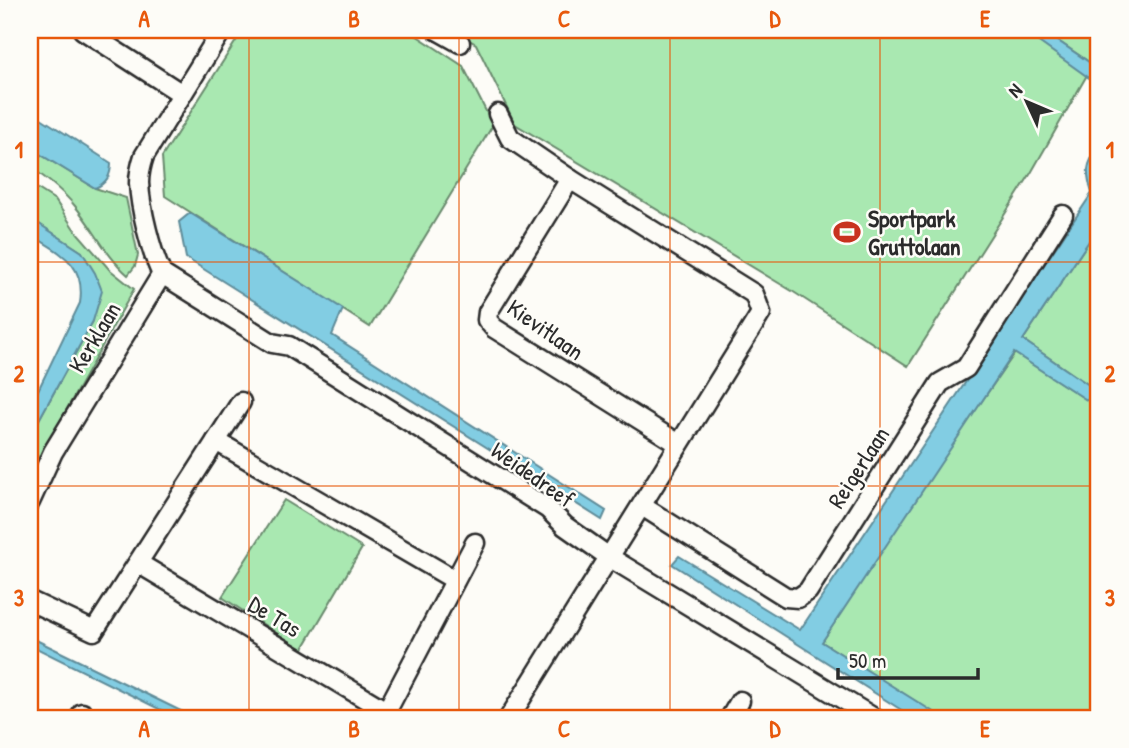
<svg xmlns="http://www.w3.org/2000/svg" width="1129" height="748" font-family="'Patrick Hand',sans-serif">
  <rect width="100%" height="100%" fill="#fdfcf7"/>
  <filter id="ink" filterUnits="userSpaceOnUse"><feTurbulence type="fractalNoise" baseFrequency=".0143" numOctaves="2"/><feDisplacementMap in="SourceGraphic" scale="14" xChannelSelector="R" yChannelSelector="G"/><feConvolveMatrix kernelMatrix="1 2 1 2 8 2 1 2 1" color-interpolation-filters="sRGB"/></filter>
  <g filter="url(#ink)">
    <!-- green -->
    <g fill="#a9e8b1" stroke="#6a8a6e" stroke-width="2">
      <polygon points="243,30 408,30 463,66 493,125 370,327 165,196 162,157"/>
      <polygon points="452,30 1022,30 1087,75 1031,173 908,366 792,291 515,124 476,44"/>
      <polygon points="1042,30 1099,30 1099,69 1098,68"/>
      <path d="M30,148L95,188L126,198L138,255L135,266L128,275C106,256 94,229 75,206C62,190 46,178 30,167Z"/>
      <polygon points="30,184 55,200 74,229 109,269 134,289 30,475 30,436 93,321 82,252 30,218"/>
      <polygon points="1099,226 1099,392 1023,340"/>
      <polygon points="1015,353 1099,408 1099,718 942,718 822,642 911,504"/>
      <polygon points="284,500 362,548 302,650 222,597"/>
    </g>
    <!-- water -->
    <g fill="#82cde3" stroke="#5f8c99" stroke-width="2">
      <polygon points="1022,30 1042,30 1099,69 1099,85"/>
      <path d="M30,111L111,163C111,175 107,183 95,188L30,148Z"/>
      <path d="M1099,148V226L1023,340L1099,392V408L1014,353L822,642L943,718H914L672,564L679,556L800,630L1092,193C1086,174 1085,164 1099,148Z"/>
      <polygon points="190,213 343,309 332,335 606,511 602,520 186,258 179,222"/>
      <path d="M30,218L82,252L95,273L102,291L93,321L30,436V407L80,303C86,262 59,253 30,234Z"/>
      <polygon points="30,637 195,718 177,718 30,645"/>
    </g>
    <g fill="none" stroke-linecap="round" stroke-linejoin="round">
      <!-- street casing -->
      <g stroke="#2b2b2b" stroke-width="23">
        <g id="street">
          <polyline points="83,30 182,94"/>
          <path d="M222,30L144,156C141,165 139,174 139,183C140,207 151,253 162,274L272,343L289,346L548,509L565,526L609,557L874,718"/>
          <polyline points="437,30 460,43"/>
          <polyline points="498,114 510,138 570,179 488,312 487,320 494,328 679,444"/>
          <polyline points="216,441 455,580"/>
          <polyline points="30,502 53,452 162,274"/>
          <polyline points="642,506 786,597 798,598 808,591 940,383 966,368 1063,215"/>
          <polyline points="138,563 386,711"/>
          <polyline points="30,601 94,631 241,402"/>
          <polyline points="80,718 82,713"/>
          <polyline points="383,718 475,543"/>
          <polyline points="509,718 761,313 754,294 570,179"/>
          <polyline points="730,718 740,701"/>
        </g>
      </g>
      <!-- street -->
      <use href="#street" stroke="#fdfcf7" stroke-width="18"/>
    </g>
  </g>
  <!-- grid -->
  <path fill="none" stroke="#e8590c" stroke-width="2" stroke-opacity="0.55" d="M249,30V718M459,30V718M670,30V718M880,30V718M30,262H1099M30,486H1099"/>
  <!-- icons -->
  <defs>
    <g id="stadium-bare" transform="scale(2.1)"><path d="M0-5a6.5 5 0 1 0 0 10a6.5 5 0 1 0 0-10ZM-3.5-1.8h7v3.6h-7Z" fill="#c8321e" stroke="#fdfcf7" stroke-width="2.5" paint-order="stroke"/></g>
  </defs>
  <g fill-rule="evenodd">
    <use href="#stadium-bare" x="847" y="232"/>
  </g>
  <g text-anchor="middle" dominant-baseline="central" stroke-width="5" stroke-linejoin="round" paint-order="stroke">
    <!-- poi labels -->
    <g font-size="24" font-weight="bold" fill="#2b2b2b" stroke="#fdfcf7" text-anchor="start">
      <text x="868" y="218">Sportpark<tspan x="868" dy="28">Gruttolaan</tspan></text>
    </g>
    <!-- street labels -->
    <g font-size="24" fill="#2b2b2b" stroke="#fdfcf7">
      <text transform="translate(546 329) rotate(35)">Kievitlaan</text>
      <text transform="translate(94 337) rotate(-59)">Kerklaan</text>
      <text transform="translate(858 467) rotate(-57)">Reigerlaan</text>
      <text transform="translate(533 474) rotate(35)">Weidedreef</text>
      <text transform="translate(275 616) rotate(31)">De Tas</text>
    </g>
  </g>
  <!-- margin -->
  <rect width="1129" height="748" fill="none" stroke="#fdfcf7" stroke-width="77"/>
  <!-- north arrow -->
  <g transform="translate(1027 102) rotate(314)" stroke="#fdfcf7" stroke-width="5" paint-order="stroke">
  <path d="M0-5L12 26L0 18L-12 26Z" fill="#2b2b2b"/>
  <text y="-10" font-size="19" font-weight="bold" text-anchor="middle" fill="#2b2b2b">N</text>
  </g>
  <!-- scale -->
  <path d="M838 668v10h140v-10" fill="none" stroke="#2b2b2b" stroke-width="3.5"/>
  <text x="849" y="668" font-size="21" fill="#2b2b2b" stroke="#fdfcf7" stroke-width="5" paint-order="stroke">50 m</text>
  <rect x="38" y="38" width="1052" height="672" fill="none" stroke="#e8590c" stroke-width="2.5"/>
  <g font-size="23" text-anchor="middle" font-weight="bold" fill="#e8590c">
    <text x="144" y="27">A</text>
    <text x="354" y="27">B</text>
    <text x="564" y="27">C</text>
    <text x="775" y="27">D</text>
    <text x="985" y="27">E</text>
    <text x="19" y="158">1</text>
    <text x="1110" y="158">1</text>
    <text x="19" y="382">2</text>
    <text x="1110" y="382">2</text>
    <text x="19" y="606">3</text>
    <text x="1110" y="606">3</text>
    <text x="144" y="737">A</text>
    <text x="354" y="737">B</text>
    <text x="564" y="737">C</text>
    <text x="775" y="737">D</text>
    <text x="985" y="737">E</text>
  </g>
</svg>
